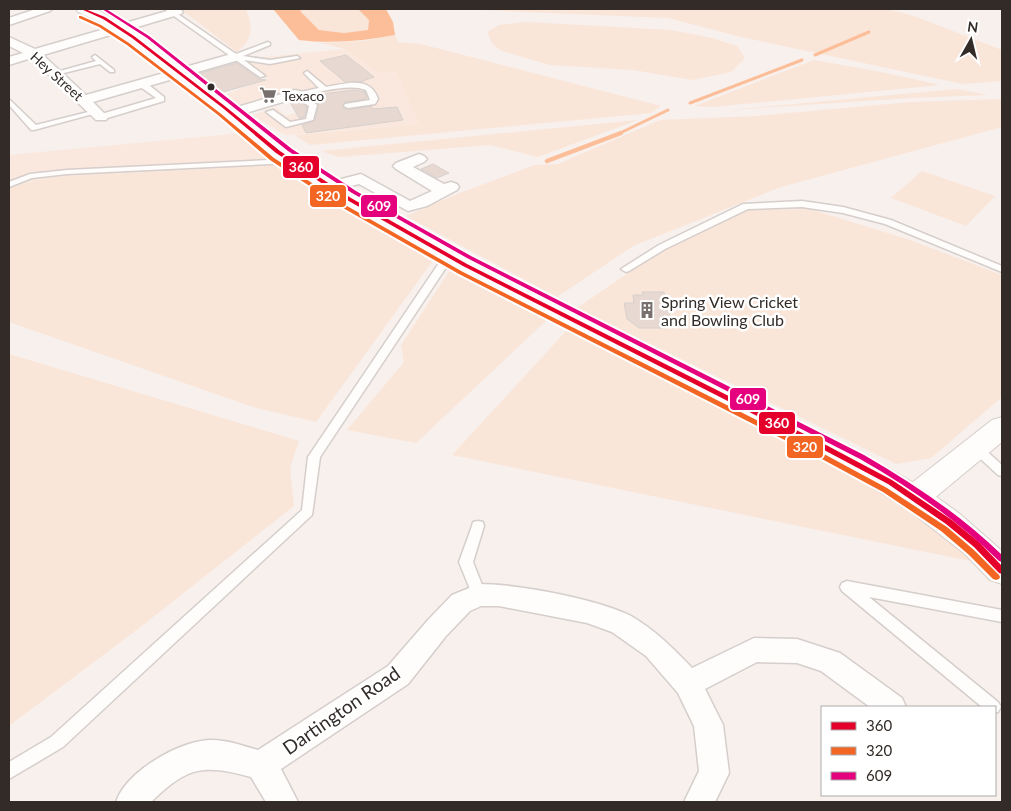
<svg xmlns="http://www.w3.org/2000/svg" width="1011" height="811" font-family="Lato,sans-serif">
  <rect width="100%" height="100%" fill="#f8f0ec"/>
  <!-- built -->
  <g fill="#fae8de">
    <polygon points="345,49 380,74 396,72 419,124 285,135 253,115 275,107 286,116 305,110 304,106 288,95 243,108 227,94 268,78 245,59"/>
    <polygon points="243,133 282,165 52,177 9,187 9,155"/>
  </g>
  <!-- green -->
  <g fill="#fae5d9">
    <path d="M188,9H246C253,28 253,39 237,52L183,11Z"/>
    <polygon points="300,9 358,9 369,20 368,30 344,33 319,30 301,12"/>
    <polygon points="455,9 887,9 917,17 1002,50 1002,81 963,84 741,37 668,18"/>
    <polygon points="526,22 671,30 712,38 737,46 745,58 731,72 692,80 633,70 550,65 502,51 493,45 487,32 499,25"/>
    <polygon points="395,35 398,42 421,44 661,106 651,113 310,145 294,135 419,124 396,72 380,74 345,49 321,43 363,41"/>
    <polygon points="814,60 881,72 940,85 713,107 695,106"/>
    <polygon points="957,89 988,95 911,98 728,110"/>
    <polygon points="1002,99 1002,127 781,187 633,246 557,297 406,216 460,193 535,165 558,164 660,120 756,116 911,102"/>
    <polygon points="638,120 538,157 490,145 339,157 321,151"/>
    <polygon points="282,165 432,262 316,422 253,407 9,322 9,189 11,187 52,177"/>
    <polygon points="922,171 995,196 966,226 891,198"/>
    <polygon points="810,209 910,240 1002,275 1002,397 931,458 896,464 577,308 657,253 745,210"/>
    <polygon points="452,267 548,319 416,443 347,430 404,362 401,345"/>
    <polygon points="567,330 907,504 975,562 452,455"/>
    <polygon points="9,354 299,441 290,468 294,506 143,625 9,726"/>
  </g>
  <!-- water -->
  <path fill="#fcbe98" d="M273,9H300L301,12L319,30L344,33L368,30L369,20L358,9H386L393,22L395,35C363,41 332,44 299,40Z"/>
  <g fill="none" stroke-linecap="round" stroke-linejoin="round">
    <!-- stream-far1 -->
    <g stroke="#fcbe98" stroke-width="3">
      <polyline points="815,55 869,32"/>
      <polyline points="690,103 802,60"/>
      <polyline points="618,134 668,110"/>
    </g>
    <!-- stream -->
    <polyline stroke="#fcbe98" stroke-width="4.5" points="547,161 621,133"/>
  </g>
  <!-- building -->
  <g fill="#e7d9d2" stroke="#d8d1cd">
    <polygon points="346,55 374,77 360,82 345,82 320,61"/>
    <polygon points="237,63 259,79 266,80 223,92 197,74"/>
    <polygon points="354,90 365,92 367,99 345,102 343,108 348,110 371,106 373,109 397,107 403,120 306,133 302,125 315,120 319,105 307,96"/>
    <polygon points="297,100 307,107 304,117 299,118 290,102"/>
    <polygon points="433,164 449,173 437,178 421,169"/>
    <polygon points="642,292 664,292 670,317 665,317 667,328 639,328 627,319 624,303 634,303 633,295 643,295"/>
  </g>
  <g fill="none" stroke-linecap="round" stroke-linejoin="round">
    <!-- service casing -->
    <g stroke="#d5cecb" stroke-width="3">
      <g id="service">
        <polygon points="171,12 175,12 236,54 268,42 270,43 270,45 243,56 270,60 297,56 300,58 270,64 244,60 265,76 260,77 171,14"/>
        <polygon points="95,55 114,70 114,72 110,72 100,64 56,75 53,73 96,61 92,57"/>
        <path d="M307,71L326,87C345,84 370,75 378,99L375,104L348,108L344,106L345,104L370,100L366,90C351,83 319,92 302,95L317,105L313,120L286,127L266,112L273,110L290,122L306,119L309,106L291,94L319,88L304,73Z"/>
        <polygon points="139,82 145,82 164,97 164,101 104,119 98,119 98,115 156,98 139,86"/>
        <polygon points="9,99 36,125 96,110 100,112 34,130 31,130 9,105"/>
        <polygon points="289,159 293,161 292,163 67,174 32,178 9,187 9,182 30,174 67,170"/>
        <polygon points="802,201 843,207 891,220 1002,266 1002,272 885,224 843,213 802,207 748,209 665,249 629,271 626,272 621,269 659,245 743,204"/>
        <polygon points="448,254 453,257 320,457 312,515 63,747 9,779 9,762 51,737 302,510 308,457 443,257"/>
        <polygon points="976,444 980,445 1002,465 1002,476 998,475 972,451 970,448 972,445"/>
        <polygon points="478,521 483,522 484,526 473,562 486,595 484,599 479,601 474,599 459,562 472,526 473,522"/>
        <polygon points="847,581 1002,610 1002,622 869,597 998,702 1001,707 998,712 995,713 995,707 982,707 842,591 840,587 842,583"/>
      </g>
    </g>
    <!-- minor casing -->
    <g stroke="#d5cecb" stroke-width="3">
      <g id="minor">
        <polygon points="36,9 52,9 50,11 9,25 9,18"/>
        <polygon points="165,9 180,9 183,12 181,14 43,55 86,95 235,53 241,57 239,60 93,102 108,117 106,120 96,120 31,58 9,65 9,57 23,53 9,46 9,37 35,49 167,11"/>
        <polygon points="295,90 300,91 302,94 300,97 232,117 227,116 225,113 227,110"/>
        <polygon points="419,154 424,156 427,159 424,162 413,167 444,184 451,182 457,184 459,187 457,190 427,206 408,211 359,184 328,192 322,190 320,187 322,184 361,174 410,201 432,191 396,169 393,166 396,163"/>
        <path d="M479,584C517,584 598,599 631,616C655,630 673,648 692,668L754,638L797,639L840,653L902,698L906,707H870L821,671L797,663L757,662L705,689L723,725L729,773L715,802H684L699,771L694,726L678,693L646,656L612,632L587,623L499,606H481L470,611L446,636L408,684L281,769L298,802H266L251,777C203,764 188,766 151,802H116C126,772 177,742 209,740C225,739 243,746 258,750L388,666L428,620L452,595Z"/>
      </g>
    </g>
    <!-- tertiary casing -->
    <g stroke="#d5cecb" stroke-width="2">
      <polygon id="tertiary" points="1002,417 1002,442 926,505 915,508 904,505 900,497 904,489 992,420"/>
    </g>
    <!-- primary casing -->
    <g stroke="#d5cecb" stroke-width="2">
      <polygon id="primary" points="76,9 96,9 129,27 222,97 292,153 357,195 414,228 532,291 869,457 931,493 960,514 1002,551 1002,584 990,580 965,554 909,510 848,472 457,270 342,204 271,156 219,111 128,40 99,22 78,12"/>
    </g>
    <!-- service -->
    <use href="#service" fill="#fefdfc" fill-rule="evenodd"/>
    <!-- minor -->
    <use href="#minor" fill="#fefdfc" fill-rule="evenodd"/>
    <!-- tertiary -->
    <use href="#tertiary" fill="#fefdfc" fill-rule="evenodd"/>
    <!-- primary -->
    <use href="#primary" fill="#fefdfc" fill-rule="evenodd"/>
    <!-- bus-1 casing -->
    <g stroke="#fff" stroke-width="4">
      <polygon id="bus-1" points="81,9 85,9 105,17 134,36 226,107 280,151 351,198 467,264 828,446 892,480 952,520 980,543 1002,566 1002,574 999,573 974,547 946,524 888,484 824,450 463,266 347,200 276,153 224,109 132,38 103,19"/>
    </g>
    <!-- bus-2 casing -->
    <g stroke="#fff" stroke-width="4">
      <polygon id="bus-2" points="79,16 81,16 101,25 129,43 220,113 274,158 347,206 463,272 824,454 887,488 947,527 974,550 999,575 1000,577 999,579 996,580 993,579 968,554 941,531 883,492 820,458 459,274 343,208 270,160 218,115 127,45 99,27 79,18"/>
    </g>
    <!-- bus-3 casing -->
    <g stroke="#fff" stroke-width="4">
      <path id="bus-3" d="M102,9H106L149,36L292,149L356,191L471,256L864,455C914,484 961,515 1002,555V562L999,561C957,520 911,488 860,459L467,258L352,193L288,151L147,38Z"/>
    </g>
    <!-- bus-1 -->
    <use href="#bus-1" fill="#e4002b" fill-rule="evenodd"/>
    <!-- bus-2 -->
    <use href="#bus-2" fill="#f26522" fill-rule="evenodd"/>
    <!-- bus-3 -->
    <use href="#bus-3" fill="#e5007d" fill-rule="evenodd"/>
  </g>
  <!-- icons -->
  <defs>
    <g id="supermarket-bare" transform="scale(1.35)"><path d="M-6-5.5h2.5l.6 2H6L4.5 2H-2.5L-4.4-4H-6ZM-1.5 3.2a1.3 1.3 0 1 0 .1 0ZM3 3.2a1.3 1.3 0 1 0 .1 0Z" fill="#77706c" stroke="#fff" stroke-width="2.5" paint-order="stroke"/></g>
    <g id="building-bare" transform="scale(1.35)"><path d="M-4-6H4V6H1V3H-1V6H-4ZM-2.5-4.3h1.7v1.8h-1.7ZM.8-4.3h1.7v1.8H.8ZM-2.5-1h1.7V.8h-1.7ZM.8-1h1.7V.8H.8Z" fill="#77706c" stroke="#fff" stroke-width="2.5" paint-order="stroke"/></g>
  </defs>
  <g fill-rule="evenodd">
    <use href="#supermarket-bare" x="268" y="95"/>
    <use href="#building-bare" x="647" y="310"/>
  </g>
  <!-- markers -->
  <circle fill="#322b27" stroke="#fff" stroke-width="2" cx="211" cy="87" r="4.5"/>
  <g text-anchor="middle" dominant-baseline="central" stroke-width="5" stroke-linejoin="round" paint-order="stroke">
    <!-- far-street labels -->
    <g font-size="14" fill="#322b27" stroke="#fff">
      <text transform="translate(57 76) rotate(42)">Hey Street</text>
    </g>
    <!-- far-poi labels -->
    <g font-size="14" fill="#322b27" stroke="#fff" text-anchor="start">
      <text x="282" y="95">Texaco</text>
    </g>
    <!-- poi labels -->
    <g font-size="16" fill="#322b27" stroke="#fff" text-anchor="start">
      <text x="661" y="301">Spring View Cricket<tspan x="661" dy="18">and Bowling Club</tspan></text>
    </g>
    <!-- near-street labels -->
    <g font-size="19" fill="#322b27" stroke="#fff">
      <text transform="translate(341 710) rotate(-35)">Dartington Road</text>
    </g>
  </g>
  <g stroke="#fff" stroke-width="2">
    <rect x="282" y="155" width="38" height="24" rx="5" fill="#e4002b"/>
    <rect x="309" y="184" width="38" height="24" rx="5" fill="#f26522"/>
    <rect x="360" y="194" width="38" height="24" rx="5" fill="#e5007d"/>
    <rect x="729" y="387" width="38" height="24" rx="5" fill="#e5007d"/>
    <rect x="758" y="411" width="38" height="24" rx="5" fill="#e4002b"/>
    <rect x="786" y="435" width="38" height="24" rx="5" fill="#f26522"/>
  </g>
  <g font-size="14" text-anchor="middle" font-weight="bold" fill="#fff">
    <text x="301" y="172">360</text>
    <text x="328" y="201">320</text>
    <text x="379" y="211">609</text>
    <text x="748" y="404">609</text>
    <text x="777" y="428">360</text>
    <text x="805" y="452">320</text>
  </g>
  <!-- border -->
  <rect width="1011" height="811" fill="none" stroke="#322b27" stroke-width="20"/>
  <!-- legend -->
  <rect x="821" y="706" width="175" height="90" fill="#ffffff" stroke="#adaaa9"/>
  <rect x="831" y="722" width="25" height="8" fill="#e4002b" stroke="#adaaa9"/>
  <text x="866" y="731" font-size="15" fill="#322b27">360</text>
  <rect x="831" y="747" width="25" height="8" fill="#f26522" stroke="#adaaa9"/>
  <text x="866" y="756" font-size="15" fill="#322b27">320</text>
  <rect x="831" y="772" width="25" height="8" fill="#e5007d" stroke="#adaaa9"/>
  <text x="866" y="781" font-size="15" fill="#322b27">609</text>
  <!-- north arrow -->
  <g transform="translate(971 40) rotate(8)" stroke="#ffffff" stroke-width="4" paint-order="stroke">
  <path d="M0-4L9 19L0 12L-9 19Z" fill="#322b27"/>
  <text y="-8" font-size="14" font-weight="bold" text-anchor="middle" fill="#322b27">N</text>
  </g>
</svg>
